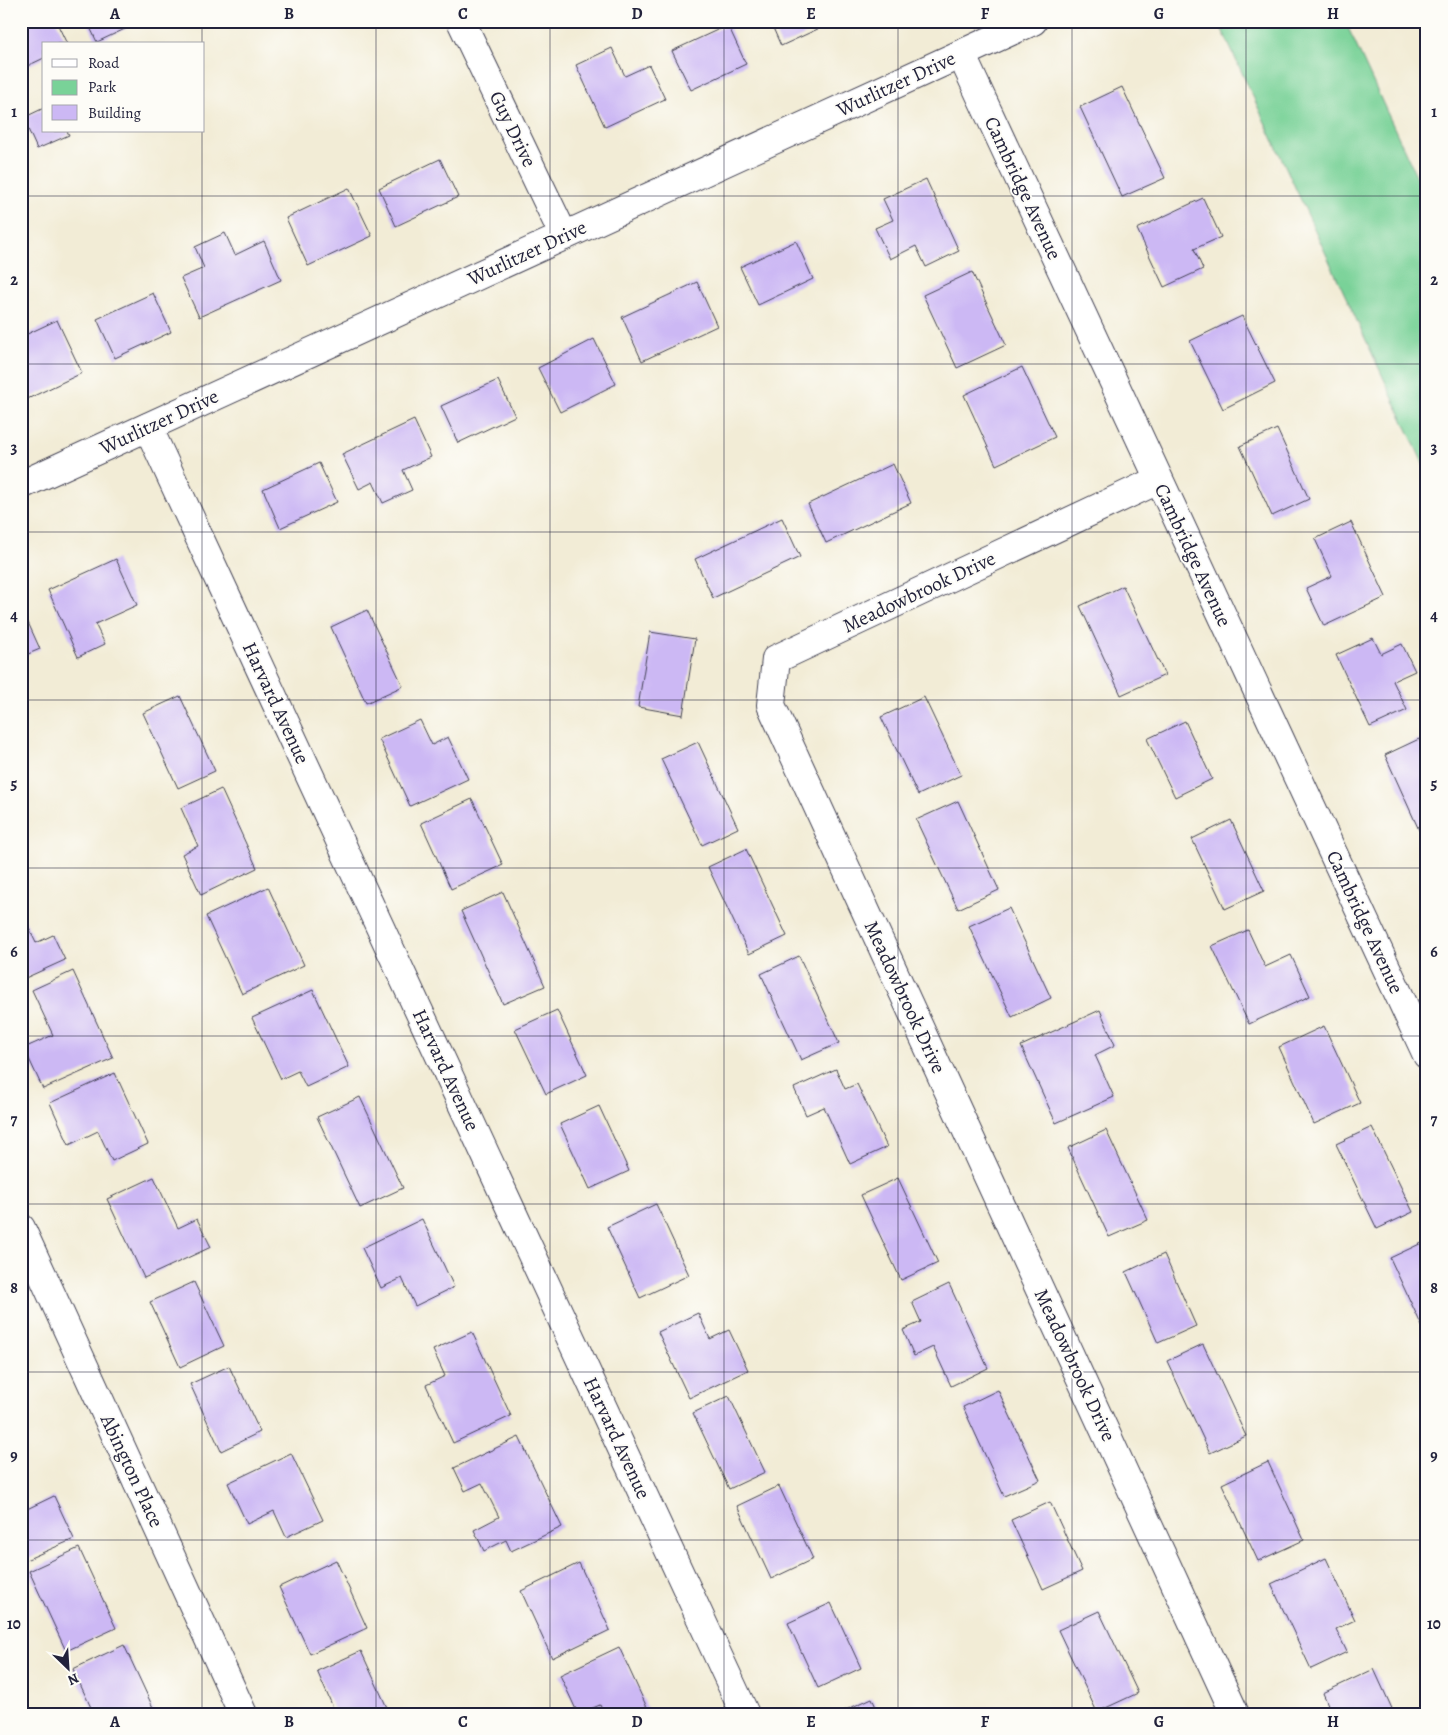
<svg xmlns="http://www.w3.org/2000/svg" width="1448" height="1735" font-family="Alegreya,serif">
  <rect width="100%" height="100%" fill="#fdfcf7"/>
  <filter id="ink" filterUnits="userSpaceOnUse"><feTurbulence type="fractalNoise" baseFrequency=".02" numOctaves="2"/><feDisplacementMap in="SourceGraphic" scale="10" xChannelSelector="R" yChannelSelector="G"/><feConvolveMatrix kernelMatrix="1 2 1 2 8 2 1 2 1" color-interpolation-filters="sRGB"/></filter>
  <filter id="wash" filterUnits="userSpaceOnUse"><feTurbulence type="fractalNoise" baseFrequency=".0096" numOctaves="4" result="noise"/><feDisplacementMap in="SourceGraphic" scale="20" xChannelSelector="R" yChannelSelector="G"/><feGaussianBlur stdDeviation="1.12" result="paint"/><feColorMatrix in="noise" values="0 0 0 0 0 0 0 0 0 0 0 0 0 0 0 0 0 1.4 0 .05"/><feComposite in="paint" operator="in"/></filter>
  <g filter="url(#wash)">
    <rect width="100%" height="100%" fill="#f2ecd6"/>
    <!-- green -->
    <polygon fill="#79d298" stroke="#4e7a6a" points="1218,21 1345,21 1427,199 1427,472"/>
    <g id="blocks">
      <!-- building -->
      <g fill="#ccb8f4">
        <polygon points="56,21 67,44 44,44 44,58 21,69 21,22"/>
        <polygon points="87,21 142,21 97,42"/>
        <polygon points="770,21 835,21 781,46"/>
        <polygon points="728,25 746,64 691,90 672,51"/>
        <polygon points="612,48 625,76 649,65 665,99 605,127 576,65"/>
        <polygon points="1122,87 1165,178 1122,197 1080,107"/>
        <polygon points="44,108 44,131 67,131 69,135 37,149 23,118"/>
        <polygon points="440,159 458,197 396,226 379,188"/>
        <polygon points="926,179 959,251 926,267 916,246 890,259 875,228 893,220 883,199"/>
        <polygon points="349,188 372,236 308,266 286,218"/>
        <polygon points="1203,198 1221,237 1194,249 1203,269 1164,287 1137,229"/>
        <polygon points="225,233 235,255 264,241 281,280 199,317 181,278 204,268 195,247"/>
        <polygon points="796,241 813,279 758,305 740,267"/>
        <polygon points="972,272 1006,345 957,368 923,295"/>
        <polygon points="697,282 717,326 642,361 622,317"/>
        <polygon points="153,293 171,332 115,358 97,319"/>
        <polygon points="1242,316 1275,383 1223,409 1190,341"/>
        <polygon points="57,320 82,373 21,402 21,337"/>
        <polygon points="594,339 616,384 560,412 538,368"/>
        <polygon points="1022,367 1055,437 996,465 964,395"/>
        <polygon points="498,380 515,416 458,443 441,406"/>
        <polygon points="414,420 431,457 403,470 412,490 383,503 373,482 359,489 342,454"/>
        <polygon points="1277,429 1309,499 1272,516 1240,446"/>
        <polygon points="319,463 337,502 280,528 263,489"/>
        <polygon points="893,464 911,503 826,543 808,504"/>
        <polygon points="782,518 800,557 713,598 695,559"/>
        <polygon points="1351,522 1386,597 1324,626 1306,588 1332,576 1315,539"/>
        <polygon points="116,559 137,605 95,624 105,644 78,657 48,590"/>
        <polygon points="1123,586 1165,675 1121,695 1080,606"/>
        <polygon points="21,607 40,649 21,657"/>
        <polygon points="367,610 403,686 366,703 331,627"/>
        <polygon points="650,632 695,639 683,715 638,707"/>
        <polygon points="1373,638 1381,654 1402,644 1415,671 1393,681 1407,710 1370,727 1336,655"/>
        <polygon points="180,696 215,771 178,788 143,713"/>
        <polygon points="924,697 961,775 918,795 881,717"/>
        <polygon points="420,720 432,745 448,737 468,779 410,806 379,739"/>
        <polygon points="1185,721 1212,779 1175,797 1147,739"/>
        <polygon points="1419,739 1427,755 1427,839 1424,841 1385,755"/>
        <polygon points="698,742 738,828 702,845 661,759"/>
        <polygon points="221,789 257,868 201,895 182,854 198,846 181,808"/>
        <polygon points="472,799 503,865 451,889 421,823"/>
        <polygon points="958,801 999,890 958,909 916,820"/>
        <polygon points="1231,820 1264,891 1225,909 1192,839"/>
        <polygon points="746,849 787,936 749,954 708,867"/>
        <polygon points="268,887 304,965 242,994 206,916"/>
        <polygon points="503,892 545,986 503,1004 461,911"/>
        <polygon points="1009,908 1051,998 1012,1017 969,926"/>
        <polygon points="21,912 36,943 53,935 65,960 21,980"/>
        <polygon points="1248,930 1265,967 1291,955 1310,996 1249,1024 1212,946"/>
        <polygon points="799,956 839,1043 801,1060 761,974"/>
        <polygon points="73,971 113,1058 43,1089 24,1048 53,1035 32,990"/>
        <polygon points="313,990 349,1067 306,1087 298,1071 281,1079 252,1018"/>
        <polygon points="557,1010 587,1075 546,1094 515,1029"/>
        <polygon points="1100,1010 1115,1045 1095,1055 1114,1097 1056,1123 1021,1046"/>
        <polygon points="1324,1026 1360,1103 1314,1124 1279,1047"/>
        <polygon points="836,1069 845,1089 857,1084 887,1147 850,1164 824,1107 806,1115 794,1088"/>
        <polygon points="115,1073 148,1144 112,1161 98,1131 69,1145 50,1103"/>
        <polygon points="360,1097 403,1188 360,1208 317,1117"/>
        <polygon points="599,1106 629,1171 590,1189 560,1124"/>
        <polygon points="1372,1127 1413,1212 1377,1229 1336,1144"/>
        <polygon points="1106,1130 1148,1220 1109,1237 1068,1148"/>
        <polygon points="154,1177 178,1228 197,1219 211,1247 144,1278 107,1199"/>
        <polygon points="898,1178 938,1263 901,1280 861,1195"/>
        <polygon points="656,1204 689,1275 640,1298 607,1227"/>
        <polygon points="422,1219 454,1287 415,1306 402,1278 381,1288 362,1248"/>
        <polygon points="1426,1241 1427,1242 1427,1337 1390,1258"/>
        <polygon points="1164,1254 1196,1326 1158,1343 1126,1272"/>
        <polygon points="194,1282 224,1346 180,1367 150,1302"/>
        <polygon points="949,1284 988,1368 951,1386 933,1347 914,1356 903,1330 921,1322 912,1302"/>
        <polygon points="698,1313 710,1339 729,1330 748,1370 689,1398 658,1332"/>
        <polygon points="472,1332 511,1416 453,1443 426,1385 445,1376 433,1350"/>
        <polygon points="1203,1344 1246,1436 1210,1453 1167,1361"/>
        <polygon points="229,1366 260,1432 221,1451 190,1384"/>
        <polygon points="998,1390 1040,1480 1004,1496 963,1407"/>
        <polygon points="729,1396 765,1472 729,1489 693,1413"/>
        <polygon points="519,1437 562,1527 511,1551 506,1540 484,1551 474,1530 499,1517 482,1483 465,1491 454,1468"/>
        <polygon points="291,1453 323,1520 286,1537 274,1511 247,1524 228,1483"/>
        <polygon points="1268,1462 1304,1540 1258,1561 1222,1484"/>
        <polygon points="779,1486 813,1559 771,1579 737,1506"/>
        <polygon points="54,1496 74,1539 21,1562 21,1501 25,1510"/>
        <polygon points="1050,1502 1082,1571 1043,1589 1011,1520"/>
        <polygon points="79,1548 116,1628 66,1651 29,1571"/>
        <polygon points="1326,1558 1355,1620 1336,1629 1347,1652 1311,1669 1271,1584"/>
        <polygon points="336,1560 367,1628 310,1654 279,1587"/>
        <polygon points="579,1563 610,1630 552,1658 521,1591"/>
        <polygon points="831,1603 861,1668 818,1688 788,1623"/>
        <polygon points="1099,1611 1138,1693 1097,1712 1058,1630"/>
        <polygon points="124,1645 156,1714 94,1714 73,1669"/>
        <polygon points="619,1647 650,1714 604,1714 600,1705 578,1714 560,1675"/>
        <polygon points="361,1651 390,1714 336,1714 317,1671"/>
        <polygon points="1374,1669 1394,1713 1332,1714 1323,1693"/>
        <polygon points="872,1698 879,1714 837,1714"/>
      </g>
    </g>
  </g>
  <g filter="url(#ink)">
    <use href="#blocks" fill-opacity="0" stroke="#414052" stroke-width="1"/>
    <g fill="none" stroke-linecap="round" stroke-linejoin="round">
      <!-- minor casing -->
      <g stroke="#414052" stroke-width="30">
        <g id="minor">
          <polyline points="461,21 564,236"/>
          <polyline points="961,54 1427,1055"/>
          <polyline points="148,427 745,1714"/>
          <polyline points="1158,480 776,659 771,705 1235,1714"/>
          <polyline points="21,485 1033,21"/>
          <polyline points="21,1228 243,1714"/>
        </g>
      </g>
      <!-- minor -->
      <use href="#minor" stroke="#fff" stroke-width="28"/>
    </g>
  </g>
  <!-- grid -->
  <path fill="none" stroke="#22223b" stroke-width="1" stroke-opacity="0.55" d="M202,21V44M376,21V1714M550,21V1714M724,21V1714M898,21V1714M1072,21V1714M1246,21V1714M202,131V1714M21,196H1427M21,364H1427M21,532H1427M21,700H1427M21,868H1427M21,1036H1427M21,1204H1427M21,1372H1427M21,1540H1427"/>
  <g text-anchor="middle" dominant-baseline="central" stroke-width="4" stroke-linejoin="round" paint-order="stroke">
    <!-- street labels -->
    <g font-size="20" fill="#22223b" stroke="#fdfcf7">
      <text transform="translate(896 84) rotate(-25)">Wurlitzer Drive</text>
      <text transform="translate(513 129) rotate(64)">Guy Drive</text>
      <text transform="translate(1023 188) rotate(65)">Cambridge Avenue</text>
      <text transform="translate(527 253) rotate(-25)">Wurlitzer Drive</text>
      <text transform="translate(159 422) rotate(-25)">Wurlitzer Drive</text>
      <text transform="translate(1193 555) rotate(65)">Cambridge Avenue</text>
      <text transform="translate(919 592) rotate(-25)">Meadowbrook Drive</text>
      <text transform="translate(276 703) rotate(65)">Harvard Avenue</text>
      <text transform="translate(1365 922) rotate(65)">Cambridge Avenue</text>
      <text transform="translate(905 997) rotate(65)">Meadowbrook Drive</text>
      <text transform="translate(446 1070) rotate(65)">Harvard Avenue</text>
      <text transform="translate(1075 1365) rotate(65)">Meadowbrook Drive</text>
      <text transform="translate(617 1438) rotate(65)">Harvard Avenue</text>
      <text transform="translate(132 1471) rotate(65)">Abington Place</text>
    </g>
  </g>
  <!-- margin -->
  <rect width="1448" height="1735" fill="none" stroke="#fdfcf7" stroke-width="55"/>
  <!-- legend -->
  <rect x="42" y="42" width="162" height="90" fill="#fdfcf7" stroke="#a5a5ac"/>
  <rect x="52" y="59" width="25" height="8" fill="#ffffff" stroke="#a5a5ac"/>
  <text x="88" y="68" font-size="15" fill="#22223b">Road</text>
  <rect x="52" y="80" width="25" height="15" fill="#79d298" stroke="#a5a5ac"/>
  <text x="88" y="92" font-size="15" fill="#22223b">Park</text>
  <rect x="52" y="105" width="25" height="15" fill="#ccb8f4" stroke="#a5a5ac"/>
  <text x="88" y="118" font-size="15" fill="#22223b">Building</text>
  <!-- north arrow -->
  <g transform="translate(68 1668) rotate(155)" stroke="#fdfcf7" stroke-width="4" paint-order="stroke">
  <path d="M0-4L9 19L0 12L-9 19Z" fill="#22223b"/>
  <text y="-8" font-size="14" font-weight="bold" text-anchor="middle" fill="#22223b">N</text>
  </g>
  <rect x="28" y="28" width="1392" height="1680" fill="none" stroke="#22223b" stroke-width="2"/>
  <g font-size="16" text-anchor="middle" font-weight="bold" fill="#22223b">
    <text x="115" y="19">A</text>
    <text x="289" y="19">B</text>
    <text x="463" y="19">C</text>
    <text x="637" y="19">D</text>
    <text x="811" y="19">E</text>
    <text x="985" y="19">F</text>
    <text x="1159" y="19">G</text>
    <text x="1333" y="19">H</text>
    <text x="14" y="117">1</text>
    <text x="1434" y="117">1</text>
    <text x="14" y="285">2</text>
    <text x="1434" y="285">2</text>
    <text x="14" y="453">3</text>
    <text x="1434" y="453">3</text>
    <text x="14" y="621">4</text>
    <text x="1434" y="621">4</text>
    <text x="14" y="789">5</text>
    <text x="1434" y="789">5</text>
    <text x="14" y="957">6</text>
    <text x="1434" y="957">6</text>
    <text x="14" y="1125">7</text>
    <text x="1434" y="1125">7</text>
    <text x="14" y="1293">8</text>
    <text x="1434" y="1293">8</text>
    <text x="14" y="1461">9</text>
    <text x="1434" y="1461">9</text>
    <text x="14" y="1629">10</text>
    <text x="1434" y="1629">10</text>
    <text x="115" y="1727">A</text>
    <text x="289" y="1727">B</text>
    <text x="463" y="1727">C</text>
    <text x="637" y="1727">D</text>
    <text x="811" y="1727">E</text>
    <text x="985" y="1727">F</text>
    <text x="1159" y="1727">G</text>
    <text x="1333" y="1727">H</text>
  </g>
</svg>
